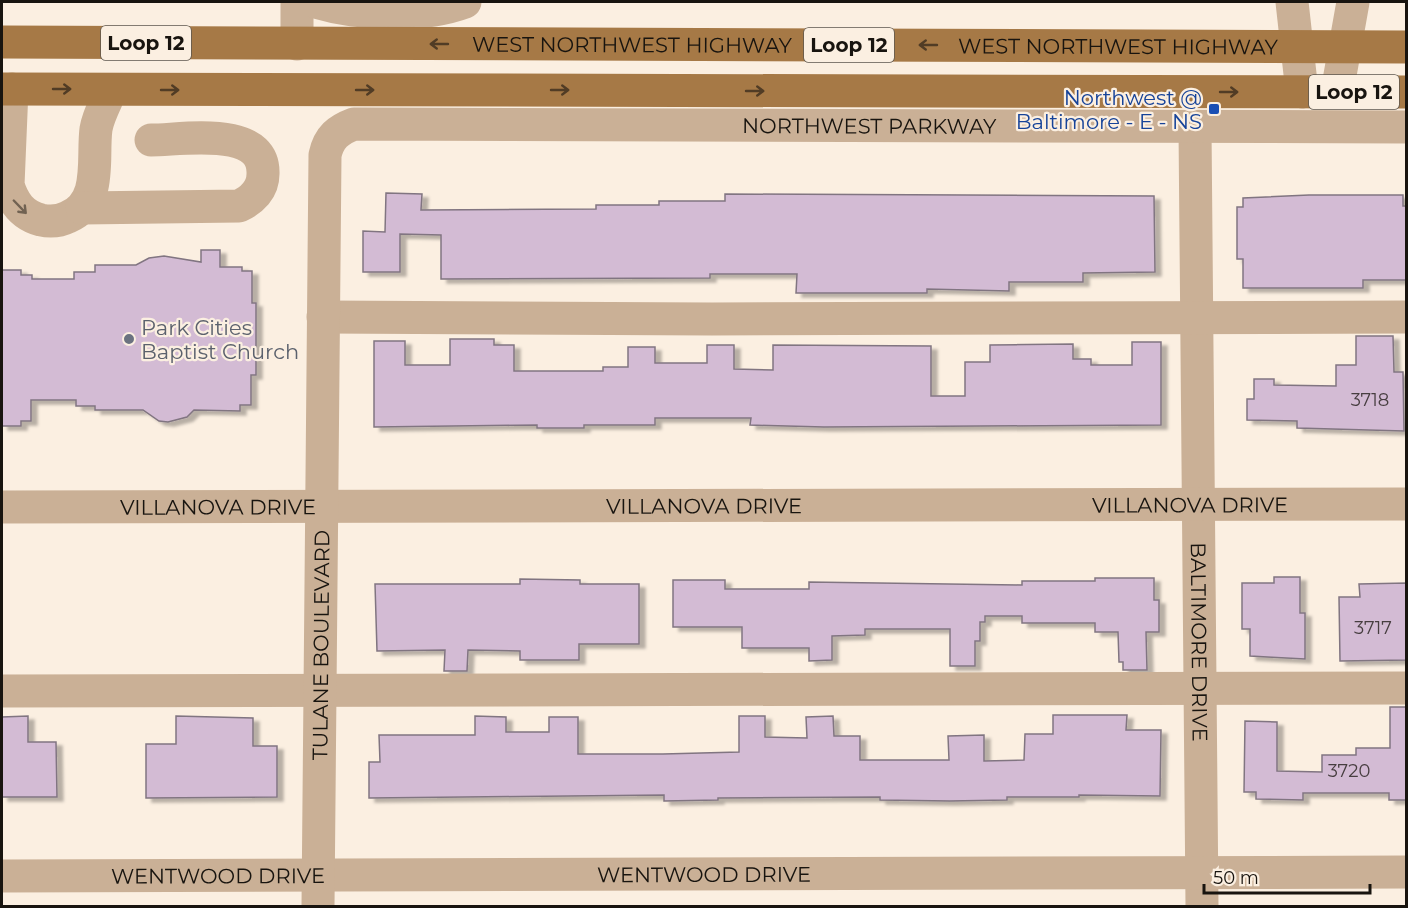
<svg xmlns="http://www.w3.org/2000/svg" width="1408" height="908" font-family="Montserrat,sans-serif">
  <defs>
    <filter id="shadow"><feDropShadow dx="6" dy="4" stdDeviation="1.5" flood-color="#0004"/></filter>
  </defs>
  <rect width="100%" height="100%" fill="#fbefe1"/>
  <!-- building -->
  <g fill="#d3bbd4" stroke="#817581" stroke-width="1.5" filter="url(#shadow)">
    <polygon points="386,193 422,194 421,210 596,209 596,205 659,205 659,201 725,201 725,194 1154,196 1155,272 1083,273 1083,282 1009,282 1009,291 927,289 927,293 796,293 797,274 710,274 710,278 441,279 441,235 400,234 400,272 363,272 363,231 385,232"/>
    <polygon points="1309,195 1403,195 1403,206 1407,206 1407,280 1363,280 1363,288 1243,288 1243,259 1237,259 1237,207 1243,207 1243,198"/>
    <polygon points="201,250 220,250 220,267 242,267 242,271 252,271 252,303 256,303 256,375 251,375 251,405 240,405 240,411 194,410 187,417 168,422 159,421 143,410 95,410 95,406 76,406 76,400 31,400 31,421 21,421 21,426 2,426 2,270 21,270 21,275 32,275 32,279 74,279 74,272 95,272 95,265 136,265 149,258 164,256 201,262"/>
    <polygon points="1356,336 1393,336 1394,372 1403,372 1404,431 1297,428 1297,421 1247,420 1247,399 1254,399 1254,379 1274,379 1274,385 1336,386 1336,365 1356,365"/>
    <polygon points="450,339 494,339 494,345 514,345 514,371 603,371 603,367 628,367 628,347 655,347 655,363 707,363 707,345 734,345 734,369 773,370 773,345 931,346 931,396 965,396 965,362 990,362 990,345 1073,344 1073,359 1091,359 1091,365 1132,365 1132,342 1161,342 1161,425 824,427 750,425 751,418 655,418 655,425 584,425 584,428 537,428 537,425 374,427 374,341 405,341 405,365 450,365"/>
    <polygon points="1274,577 1300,577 1300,613 1305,613 1305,659 1250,656 1250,629 1242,629 1242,583 1274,583"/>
    <polygon points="1095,578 1154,578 1154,600 1159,600 1159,632 1146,632 1147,670 1123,670 1123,662 1119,662 1118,632 1095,632 1095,623 1022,623 1022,616 985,616 985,622 980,622 980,641 975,641 975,666 950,666 950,629 865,629 865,635 832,636 832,660 809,661 809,648 742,648 742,627 673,627 673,580 725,580 725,589 809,589 809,582 1022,585 1022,581 1095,581"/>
    <polygon points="520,579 580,580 580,584 639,584 639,644 579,644 579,660 520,660 520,651 468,650 467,671 444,671 445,650 377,651 375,584 520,584"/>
    <polygon points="1407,583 1407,660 1340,661 1339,597 1360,597 1359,584"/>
    <polygon points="1390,707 1407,707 1407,800 1389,800 1389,793 1303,793 1303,800 1256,799 1256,792 1244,792 1245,721 1277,722 1277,771 1322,772 1322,755 1356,755 1356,748 1390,748"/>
    <polygon points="1053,715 1127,715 1126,730 1161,730 1160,796 1079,795 1079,797 1007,797 1007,800 950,801 880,800 880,797 718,798 718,800 664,801 664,795 369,798 369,762 380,762 379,735 475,735 475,716 506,717 506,732 549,732 549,717 578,717 578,754 663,754 739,752 739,716 765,716 765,737 807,738 806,717 833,716 834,736 860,736 860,760 949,760 948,736 984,735 984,761 1024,760 1025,734 1053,734"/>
    <polygon points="28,716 28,742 56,742 57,797 2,797 2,717"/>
    <polygon points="176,716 253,718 253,746 277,746 277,797 146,798 146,744 176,744"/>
  </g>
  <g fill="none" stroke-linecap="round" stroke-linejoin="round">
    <!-- minor -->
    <g stroke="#cab096" stroke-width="33">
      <polyline points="297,2 297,44"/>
      <path d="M315,2C359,15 422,18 465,2"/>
      <polyline points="1292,2 1302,92"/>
      <path d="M12,89L8,185C13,202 22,215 41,220C50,222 60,221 68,217C103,202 92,158 96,129C98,116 106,102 111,90"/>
      <polyline points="1337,92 1353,2"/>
      <path id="s1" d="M1195,128L1202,906"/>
      <path d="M82,208L239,206C252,200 263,190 263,174C265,125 183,140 151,140"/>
      <polyline points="323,317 712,319 1406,317"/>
      <path id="s2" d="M2,507L1406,504"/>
      <polyline points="2,691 1406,688"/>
      <path id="s3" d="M2,876L1406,872"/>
      <path id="s4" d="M318,906L325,155C329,137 338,130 354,124L1406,127"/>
    </g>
    <!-- major -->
    <g stroke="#a67946" stroke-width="33">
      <path id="s5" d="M2,42L1406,47"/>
      <polyline points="2,89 1406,92"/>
    </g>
  </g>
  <!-- one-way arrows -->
  <defs><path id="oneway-shaft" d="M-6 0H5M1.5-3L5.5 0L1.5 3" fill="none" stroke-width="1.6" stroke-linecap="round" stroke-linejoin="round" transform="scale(1.5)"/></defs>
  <g stroke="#513c25">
    <use href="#oneway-shaft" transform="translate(439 44) rotate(-180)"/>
    <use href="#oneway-shaft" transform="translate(928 45) rotate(-180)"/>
    <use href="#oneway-shaft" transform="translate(62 89)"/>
    <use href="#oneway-shaft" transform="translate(170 90)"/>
    <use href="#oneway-shaft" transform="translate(365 90)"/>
    <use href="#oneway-shaft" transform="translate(560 90)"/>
    <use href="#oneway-shaft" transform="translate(755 91)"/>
    <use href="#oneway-shaft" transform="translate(1229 92)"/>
  </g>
  <use stroke="#716252" href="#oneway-shaft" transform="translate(20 207) rotate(46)"/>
  <!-- markers -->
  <rect fill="#1a4fb4" stroke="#fbefe1" stroke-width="2" x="1208" y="103" width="12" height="12" rx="3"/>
  <circle fill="#6b7280" stroke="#fbefe1" stroke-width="2" cx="129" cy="339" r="6"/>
  <g text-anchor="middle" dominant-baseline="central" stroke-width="4.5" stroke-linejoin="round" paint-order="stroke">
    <!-- number labels -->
    <g font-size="18" fill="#473e40">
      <text x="1370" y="400">3718</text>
      <text x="1373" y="628">3717</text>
      <text x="1349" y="771">3720</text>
    </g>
    <!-- shield labels -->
    <g fill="#fbefe1" stroke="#5c564e" stroke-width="1.5">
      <rect x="101" y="26" width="90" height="34" rx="4.5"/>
      <rect x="804" y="28" width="90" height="34" rx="4.5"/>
      <rect x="1309" y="75" width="90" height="34" rx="4.5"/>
    </g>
    <g font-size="20" font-weight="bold" fill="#18140f">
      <text x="146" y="43">Loop 12</text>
      <text x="849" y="45">Loop 12</text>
      <text x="1354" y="92">Loop 12</text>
    </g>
    <!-- street labels -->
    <g font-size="21" fill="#18140f" stroke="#fbefe1">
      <text stroke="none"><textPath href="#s5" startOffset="630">WEST NORTHWEST HIGHWAY</textPath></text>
      <text stroke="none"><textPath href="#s5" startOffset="1116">WEST NORTHWEST HIGHWAY</textPath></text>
      <text stroke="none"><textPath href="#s4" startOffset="1311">NORTHWEST PARKWAY</textPath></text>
      <text stroke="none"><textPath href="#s2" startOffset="1188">VILLANOVA DRIVE</textPath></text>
      <text stroke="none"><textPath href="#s2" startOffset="702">VILLANOVA DRIVE</textPath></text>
      <text stroke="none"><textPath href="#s2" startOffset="216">VILLANOVA DRIVE</textPath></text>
      <text stroke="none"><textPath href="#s1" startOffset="514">BALTIMORE DRIVE</textPath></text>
      <text stroke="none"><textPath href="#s4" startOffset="261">TULANE BOULEVARD</textPath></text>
      <text stroke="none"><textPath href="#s3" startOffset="702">WENTWOOD DRIVE</textPath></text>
      <text stroke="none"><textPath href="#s3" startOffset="216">WENTWOOD DRIVE</textPath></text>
    </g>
    <!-- transit labels -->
    <g font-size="21" fill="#164399" stroke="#fbefe1" text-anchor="end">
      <text x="1202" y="97">Northwest @<tspan x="1202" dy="24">Baltimore - E - NS</tspan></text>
    </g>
    <!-- worship labels -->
    <g font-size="21" fill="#5b616d" stroke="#fbefe1" text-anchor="start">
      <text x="141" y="327">Park Cities<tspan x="141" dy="24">Baptist Church</tspan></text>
    </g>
  </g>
  <!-- border -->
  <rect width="1408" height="908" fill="none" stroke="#18140f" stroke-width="6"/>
  <!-- scale -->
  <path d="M1204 884v9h166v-9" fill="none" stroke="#18140f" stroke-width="3"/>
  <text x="1213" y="884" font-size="18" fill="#18140f" stroke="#fbefe1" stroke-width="4.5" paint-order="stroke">50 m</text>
</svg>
